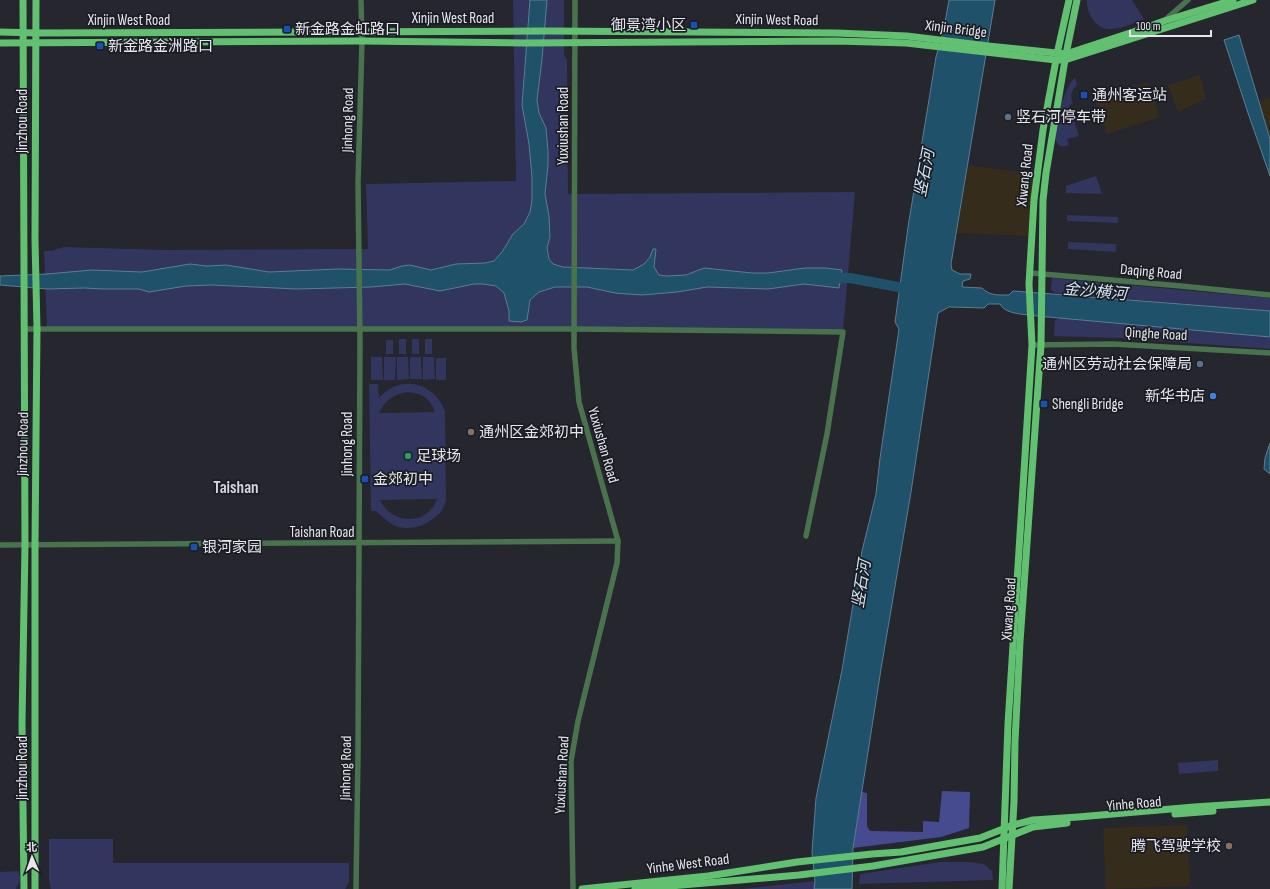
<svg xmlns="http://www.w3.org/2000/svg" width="1270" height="889" font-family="'Sofia Sans Condensed','Noto Sans SC',sans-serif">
  <rect width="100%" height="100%" fill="#25262e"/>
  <!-- industrial -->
  <g fill="#362c1c">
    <polygon points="1200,75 1206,99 1178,112 1168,85"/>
    <polygon points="1148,82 1160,117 1107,134 1094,98"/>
    <polygon points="1270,98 1270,139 1258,101"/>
    <polygon points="968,165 1034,174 1028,236 957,233"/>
    <polygon points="1187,825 1190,886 1106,889 1103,828"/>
  </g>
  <!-- green -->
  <g fill="#32355e" fill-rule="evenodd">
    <polygon points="513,0 564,0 564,54 567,60 568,194 855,192 843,332 47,329 44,251 51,251 64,247 165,250 368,249 366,184 516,181"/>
    <path d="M1087,0H1132L1144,19C1134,23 1122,29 1110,29C1096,30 1086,13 1087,0Z"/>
    <path d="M1075,77L1077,85C1071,91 1070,96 1073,104L1069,105L1079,136L1067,139L1069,145C1061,148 1057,146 1055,137C1059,117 1061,93 1075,77Z"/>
    <polygon points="1096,176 1102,194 1066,193 1066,186"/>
    <polygon points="1067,215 1118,217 1118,223 1067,221"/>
    <polygon points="1068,242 1116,244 1116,252 1068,249"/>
    <polygon points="1052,278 1270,298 1270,311 1055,293 1051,290"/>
    <polygon points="1060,318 1270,337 1270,349 1119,338 1054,336 1055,320"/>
    <rect x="399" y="339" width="7" height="15"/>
    <rect x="412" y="339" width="7" height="15"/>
    <rect x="425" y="339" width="7" height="15"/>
    <rect x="386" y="340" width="7" height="14"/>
    <polygon points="371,357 382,357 383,380 371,380"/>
    <polygon points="384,357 396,357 395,380 384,380"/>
    <polygon points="397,357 408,357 409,379 397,380"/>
    <polygon points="410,357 421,357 422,379 410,379"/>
    <polygon points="423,357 434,357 435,379 423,380"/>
    <rect x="436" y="358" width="10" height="22"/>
    <path d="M369,384H378L379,398C400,374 434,382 445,411L446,501C445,504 443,509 441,512C430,524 411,532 396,526C388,523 382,516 376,511H371ZM408,392C423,394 430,398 435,412L379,413C385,400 394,394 408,392ZM437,499C428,526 391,525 380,500Z"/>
    <polygon points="1218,760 1218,771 1179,774 1178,763"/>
    <polygon points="49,839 113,839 113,863 349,863 349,882 345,889 51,889 49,880"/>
    <polygon points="940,862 968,862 984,864 992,871 993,880 859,884 860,874"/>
    <polygon points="19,871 20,881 16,889 0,889 0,872"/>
    <polygon points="815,881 814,889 742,889"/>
  </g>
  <!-- forest -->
  <polygon fill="#464a8f" points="942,791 970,792 969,828 941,837 853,848 862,792 867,793 867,826 870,831 923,832 923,821 939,822"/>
  <!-- water -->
  <g fill="#1f516a" stroke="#5b7e91">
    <polygon points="530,0 547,0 542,59 537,100 539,113 546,128 548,151 548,165 545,194 549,216 550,237 547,248 549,259 553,264 563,267 633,270 644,264 650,257 653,249 656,249 654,267 659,275 667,276 686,275 704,268 752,273 768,273 805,268 826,268 842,270 839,288 804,284 768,289 707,287 677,292 642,295 615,293 587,287 555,287 539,292 530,300 527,320 521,322 509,321 509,311 504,293 496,286 483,284 474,284 440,291 405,284 371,287 297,289 212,285 186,286 149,292 139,289 103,289 84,288 47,289 0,285 0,276 47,274 92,270 142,272 190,264 207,266 226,265 269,272 338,269 390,270 402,266 410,265 431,270 456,264 485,263 494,261 502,252 513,234 524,224 530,212 532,200 532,177 529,144 522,105"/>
    <path d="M949,0H995L951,264L952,270L960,274H971L970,279L963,281L962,287L982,288C990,296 998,295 1009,295L1013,291L1270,311V337L1037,316C1026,314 1005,315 1000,304H988L984,308L949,307L938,313L911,492L881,669L853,848L852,889H814L815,881L812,852L816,798L842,670L862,551L876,494L880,458L899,329L895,322L908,227L936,57L944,28Z"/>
    <polygon points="1239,35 1270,139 1270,176 1248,113 1224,40"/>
    <polygon points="1270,443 1270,474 1264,469 1265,458"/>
  </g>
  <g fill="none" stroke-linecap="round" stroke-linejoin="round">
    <!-- river -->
    <polyline stroke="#1f516a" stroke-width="10" points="829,278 850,278 914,290"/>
    <!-- minor -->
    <g stroke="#48734d" stroke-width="5.5">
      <polyline points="1166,19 1188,0"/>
      <polyline points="1031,273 1181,286 1270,295"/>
      <polyline points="24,329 574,329 843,332 827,434 806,536"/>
      <polyline points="1032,345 1113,344 1270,353"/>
      <polyline points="0,545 618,541"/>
      <polyline points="356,889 358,754 360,342 358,183 362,41 361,0"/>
      <polyline points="573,889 571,761 578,721 617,563 618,541 579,402 574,348 575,0"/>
    </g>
    <!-- major -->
    <g stroke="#62c170" stroke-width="7">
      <polyline points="23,0 25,545 22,723 24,889"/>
      <polyline points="0,32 36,33 549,31 837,33 907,36 988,46 1066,54 1142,29 1164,21 1233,0"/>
      <polyline points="0,43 362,41 524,43 837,41 906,43 1056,60 1065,60 1253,0"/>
      <polyline points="1057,54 1069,0"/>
      <polyline points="1066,54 1077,0"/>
      <polyline points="1175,814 1213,811"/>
      <polyline points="35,889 35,545 37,329 35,240 36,0"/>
      <polyline points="582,889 708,876 797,862 872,854 901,852 980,838 1013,825 1033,820 1078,817 1194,807 1270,802"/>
      <polyline points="635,889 799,875 873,866 983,847 1033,827 1067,823"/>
      <polyline points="1002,889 1008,724 1032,345 1029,284 1034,200 1043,130 1056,60"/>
      <polyline points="1009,889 1014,802 1015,741 1020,642 1041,345 1043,200 1046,173 1065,60"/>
    </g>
  </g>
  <!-- markers -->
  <g fill="#1a4fb4" stroke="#1b1c24" stroke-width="1.5">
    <rect x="690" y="21" width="8" height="8" rx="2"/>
    <rect x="283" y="25" width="8" height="8" rx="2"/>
    <rect x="96" y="42" width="8" height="8" rx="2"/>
    <rect x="1080" y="91" width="8" height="8" rx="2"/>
    <rect x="1040" y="400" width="8" height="8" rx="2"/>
    <rect x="361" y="475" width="8" height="8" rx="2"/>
    <rect x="190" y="543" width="8" height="8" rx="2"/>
  </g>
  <g fill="#5c6f8a" stroke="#1b1c24" stroke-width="1.5">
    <circle cx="1008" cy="117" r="4"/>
    <circle cx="1200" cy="364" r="4"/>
  </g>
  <circle fill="#3f7fe0" stroke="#1b1c24" stroke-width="1.5" cx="1213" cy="396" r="4"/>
  <g fill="#8d6e63" stroke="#1b1c24" stroke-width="1.5">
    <circle cx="471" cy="432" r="4"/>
    <circle cx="1229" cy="846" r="4"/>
  </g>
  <circle fill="#2e9e5b" stroke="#1b1c24" stroke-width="1.5" cx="408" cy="456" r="4"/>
  <g text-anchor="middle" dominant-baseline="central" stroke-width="3.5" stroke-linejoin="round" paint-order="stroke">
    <!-- street labels -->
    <g font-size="15" fill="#e6e7ec" stroke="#1b1c24">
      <text x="453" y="18">Xinjin West Road</text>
      <text x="129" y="20">Xinjin West Road</text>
      <text transform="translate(777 20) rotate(1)">Xinjin West Road</text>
      <text transform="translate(956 29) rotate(7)">Xinjin Bridge</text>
      <text transform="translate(348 120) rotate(-89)">Jinhong Road</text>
      <text transform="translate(22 121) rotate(-90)">Jinzhou Road</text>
      <text transform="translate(563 126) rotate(-90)">Yuxiushan Road</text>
      <text transform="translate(1025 175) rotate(-84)">Xiwang Road</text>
      <text transform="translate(1151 272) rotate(5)">Daqing Road</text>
      <text transform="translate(1156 334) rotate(3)">Qinghe Road</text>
      <text transform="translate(23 444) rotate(-89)">Jinzhou Road</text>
      <text transform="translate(347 444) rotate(-90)">Jinhong Road</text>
      <text transform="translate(603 445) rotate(74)">Yuxiushan Road</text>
      <text x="322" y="532">Taishan Road</text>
      <text transform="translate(1009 609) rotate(-86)">Xiwang Road</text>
      <text transform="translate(22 768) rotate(-90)">Jinzhou Road</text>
      <text transform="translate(346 768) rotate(-89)">Jinhong Road</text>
      <text transform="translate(562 775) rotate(-87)">Yuxiushan Road</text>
      <text transform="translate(1134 804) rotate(-5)">Yinhe Road</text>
      <text transform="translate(688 864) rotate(-7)">Yinhe West Road</text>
    </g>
    <!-- poi labels -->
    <g font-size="15" fill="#e6e7ec" stroke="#1b1c24" text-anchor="start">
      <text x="686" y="25" text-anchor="end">御景湾小区</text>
      <text x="295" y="29">新金路金虹路口</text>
      <text x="108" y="46">新金路金洲路口</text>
      <text x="1092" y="95">通州客运站</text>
      <text x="1016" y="117">竖石河停车带</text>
      <text x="1192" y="364" text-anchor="end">通州区劳动社会保障局</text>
      <text x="1205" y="396" text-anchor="end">新华书店</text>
      <text x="1052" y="404">Shengli Bridge</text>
      <text x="479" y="432">通州区金郊初中</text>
      <text x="416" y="456">足球场</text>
      <text x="373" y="479">金郊初中</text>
      <text x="202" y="547">银河家园</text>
      <text x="1221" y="846" text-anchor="end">腾飞驾驶学校</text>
    </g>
    <!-- water labels -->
    <g font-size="16" font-style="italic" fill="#d0e5f1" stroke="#1b1c24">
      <text transform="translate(925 173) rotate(-79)">竖石河</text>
      <text transform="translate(1095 292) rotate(5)">金沙横河</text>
      <text transform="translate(862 584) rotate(-81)">竖石河</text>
    </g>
    <!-- quarter labels -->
    <g font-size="17" font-weight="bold" fill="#d2d4de" stroke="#1b1c24">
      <text x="236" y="488">Taishan</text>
    </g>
  </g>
  <!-- north arrow -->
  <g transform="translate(32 857) rotate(358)" stroke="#1b1c24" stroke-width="3" paint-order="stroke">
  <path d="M0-3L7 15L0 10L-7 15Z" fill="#e6e7ec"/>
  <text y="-6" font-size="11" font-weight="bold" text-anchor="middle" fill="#e6e7ec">北</text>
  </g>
  <!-- scale -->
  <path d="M1130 30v6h81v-6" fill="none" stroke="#e6e7ec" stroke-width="2"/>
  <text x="1136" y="30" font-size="12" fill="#e6e7ec" stroke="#1b1c24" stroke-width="3" paint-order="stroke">100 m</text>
</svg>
